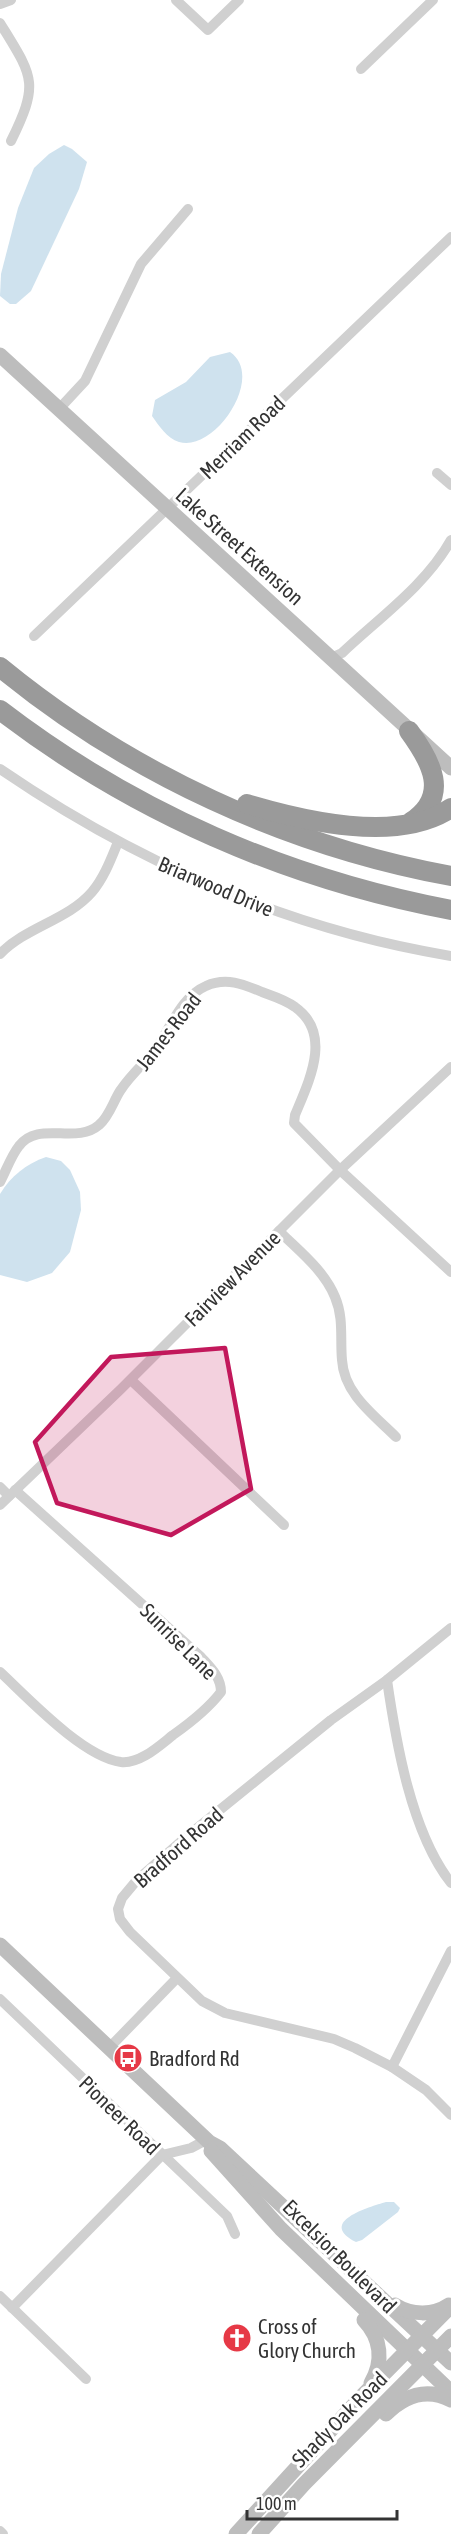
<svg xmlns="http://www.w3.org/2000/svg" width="451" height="2534" font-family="'Asap Condensed',sans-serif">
  <rect width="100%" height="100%" fill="#fff"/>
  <!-- water -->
  <g fill="#cfe2ee">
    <polygon points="64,145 72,149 87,162 79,189 31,291 16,304 10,304 0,296 1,274 18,208 34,168 49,154"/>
    <path d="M230,352C266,376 215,453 179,442C167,438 159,426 152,416L155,400L186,382L210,357Z"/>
    <path d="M46,1157L61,1161L70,1170L80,1192L81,1210L70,1252L52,1273L27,1282L0,1275V1194C11,1176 26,1164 46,1157Z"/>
    <path d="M386,2202H394L400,2208L398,2212L362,2240L356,2242C317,2222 369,2207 386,2202Z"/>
  </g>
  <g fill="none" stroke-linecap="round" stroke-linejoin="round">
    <!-- street -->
    <g stroke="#d0d0d0" stroke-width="10">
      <polyline points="176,0 208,30 239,0"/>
      <polyline points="0,4 11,0"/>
      <path d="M0,23C33,77 40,82 11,141"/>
      <polyline points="361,69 433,0"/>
      <polyline points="59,409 85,381 141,264 188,209"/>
      <polyline points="437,473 451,485"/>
      <polyline points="34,636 451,237"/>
      <path d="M331,658L342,653C379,618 426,585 451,540"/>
      <path d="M0,769C136,862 287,929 451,956"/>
      <path d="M0,954C26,927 68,920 92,892C104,878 111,859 118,842"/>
      <path d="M0,1182C6,1171 11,1156 19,1146C38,1120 76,1145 99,1125C109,1117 113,1102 120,1091C129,1077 142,1065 153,1053C169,1032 180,997 206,986C226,977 243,984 262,992C273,996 286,1000 295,1007C333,1034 309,1081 295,1115L294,1123L340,1170L451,1272"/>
      <path d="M279,1231C299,1251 324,1270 335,1297C344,1318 340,1339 342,1360C344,1394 374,1415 396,1437"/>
      <polyline points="131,1380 284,1525"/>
      <polyline points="0,1487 9,1496"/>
      <polyline points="0,1505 121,1389 340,1170 451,1067"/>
      <polyline points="451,1628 387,1680 331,1720 185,1838 137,1880 122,1898 118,1909 120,1919 130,1932 202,2001 225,2013 334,2039 355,2048 392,2067 426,2090 451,2115"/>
      <path d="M0,1672C28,1698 83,1757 121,1762C140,1764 159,1746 173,1735C190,1723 208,1709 221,1692C221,1677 211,1668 201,1657L15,1490"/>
      <path d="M387,1680C396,1742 411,1832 451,1883"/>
      <polyline points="0,1999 227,2216 235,2234"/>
      <polyline points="109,2048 177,1978"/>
      <polyline points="392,2067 451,1951"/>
      <polyline points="0,2296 86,2379"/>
      <polyline points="12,2308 162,2155 191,2148 206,2140"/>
      <polyline points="0,2531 3,2534"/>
    </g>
    <!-- secondary -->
    <g stroke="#bdbdbd" stroke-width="15">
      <polyline points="0,355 451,768"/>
      <polyline points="0,1945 209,2142 220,2148 451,2363"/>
      <polyline points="211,2151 281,2229 451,2392"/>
      <path d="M395,2305C411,2315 433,2316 449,2305"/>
      <path d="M364,2320C381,2338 384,2361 371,2383"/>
      <path d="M386,2414C404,2396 426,2387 451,2400"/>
      <polyline points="236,2534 361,2397 451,2306"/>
      <polyline points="259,2534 304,2484 451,2336"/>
    </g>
    <!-- highway -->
    <g stroke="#9a9a9a" stroke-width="20">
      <path d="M0,667C129,773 287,846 451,876"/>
      <path d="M0,710C133,812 287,879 451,910"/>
      <path d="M409,731C431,761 451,796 411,822"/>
      <path d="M247,804C304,821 398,844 451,808"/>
    </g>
  </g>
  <!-- marked area -->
  <path fill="#c2185b" fill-opacity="0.2" stroke="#c2185b" stroke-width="4.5" stroke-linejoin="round" d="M225,1348L251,1489L171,1535L57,1503L35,1442L111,1357Z"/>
  <!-- icons -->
  <defs>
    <g id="bus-disc" transform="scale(1.5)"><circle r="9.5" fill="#e63946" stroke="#fff"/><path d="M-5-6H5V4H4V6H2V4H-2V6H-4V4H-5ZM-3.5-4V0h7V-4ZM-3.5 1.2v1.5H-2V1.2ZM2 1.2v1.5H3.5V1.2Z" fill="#fff"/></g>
    <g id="church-disc" transform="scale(1.5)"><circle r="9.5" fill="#e63946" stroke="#fff"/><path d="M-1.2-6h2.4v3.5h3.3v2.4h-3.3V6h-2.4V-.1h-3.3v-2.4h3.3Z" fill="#fff"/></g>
  </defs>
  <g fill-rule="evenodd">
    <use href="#bus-disc" x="128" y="2058"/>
    <use href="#church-disc" x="237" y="2338"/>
  </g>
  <g text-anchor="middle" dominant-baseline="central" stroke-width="6" stroke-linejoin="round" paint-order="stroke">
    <!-- street labels -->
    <g font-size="21" fill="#333" stroke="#fff">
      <text transform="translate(242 437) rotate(-44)">Merriam Road</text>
      <text transform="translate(240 546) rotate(42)">Lake Street Extension</text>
      <text transform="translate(216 886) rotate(23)">Briarwood Drive</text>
      <text transform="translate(168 1031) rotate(-52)">James Road</text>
      <text transform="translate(232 1278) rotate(-45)">Fairview Avenue</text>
      <text transform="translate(179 1641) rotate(45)">Sunrise Lane</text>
      <text transform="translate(178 1847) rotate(-41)">Bradford Road</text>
      <text transform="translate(120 2115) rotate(44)">Pioneer Road</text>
      <text transform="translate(340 2256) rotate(45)">Excelsior Boulevard</text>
      <text transform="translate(339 2419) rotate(-45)">Shady Oak Road</text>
    </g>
    <!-- poi labels -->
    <g font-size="21" fill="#333" stroke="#fff" text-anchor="start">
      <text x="149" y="2058">Bradford Rd</text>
      <text x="258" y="2326">Cross of<tspan x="258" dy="24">Glory Church</tspan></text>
    </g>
  </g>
  <!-- scale -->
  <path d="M247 2510v9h150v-9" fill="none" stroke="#333333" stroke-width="3"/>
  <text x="256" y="2510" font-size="18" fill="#333333" stroke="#ffffff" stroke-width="4.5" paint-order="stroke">100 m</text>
</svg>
